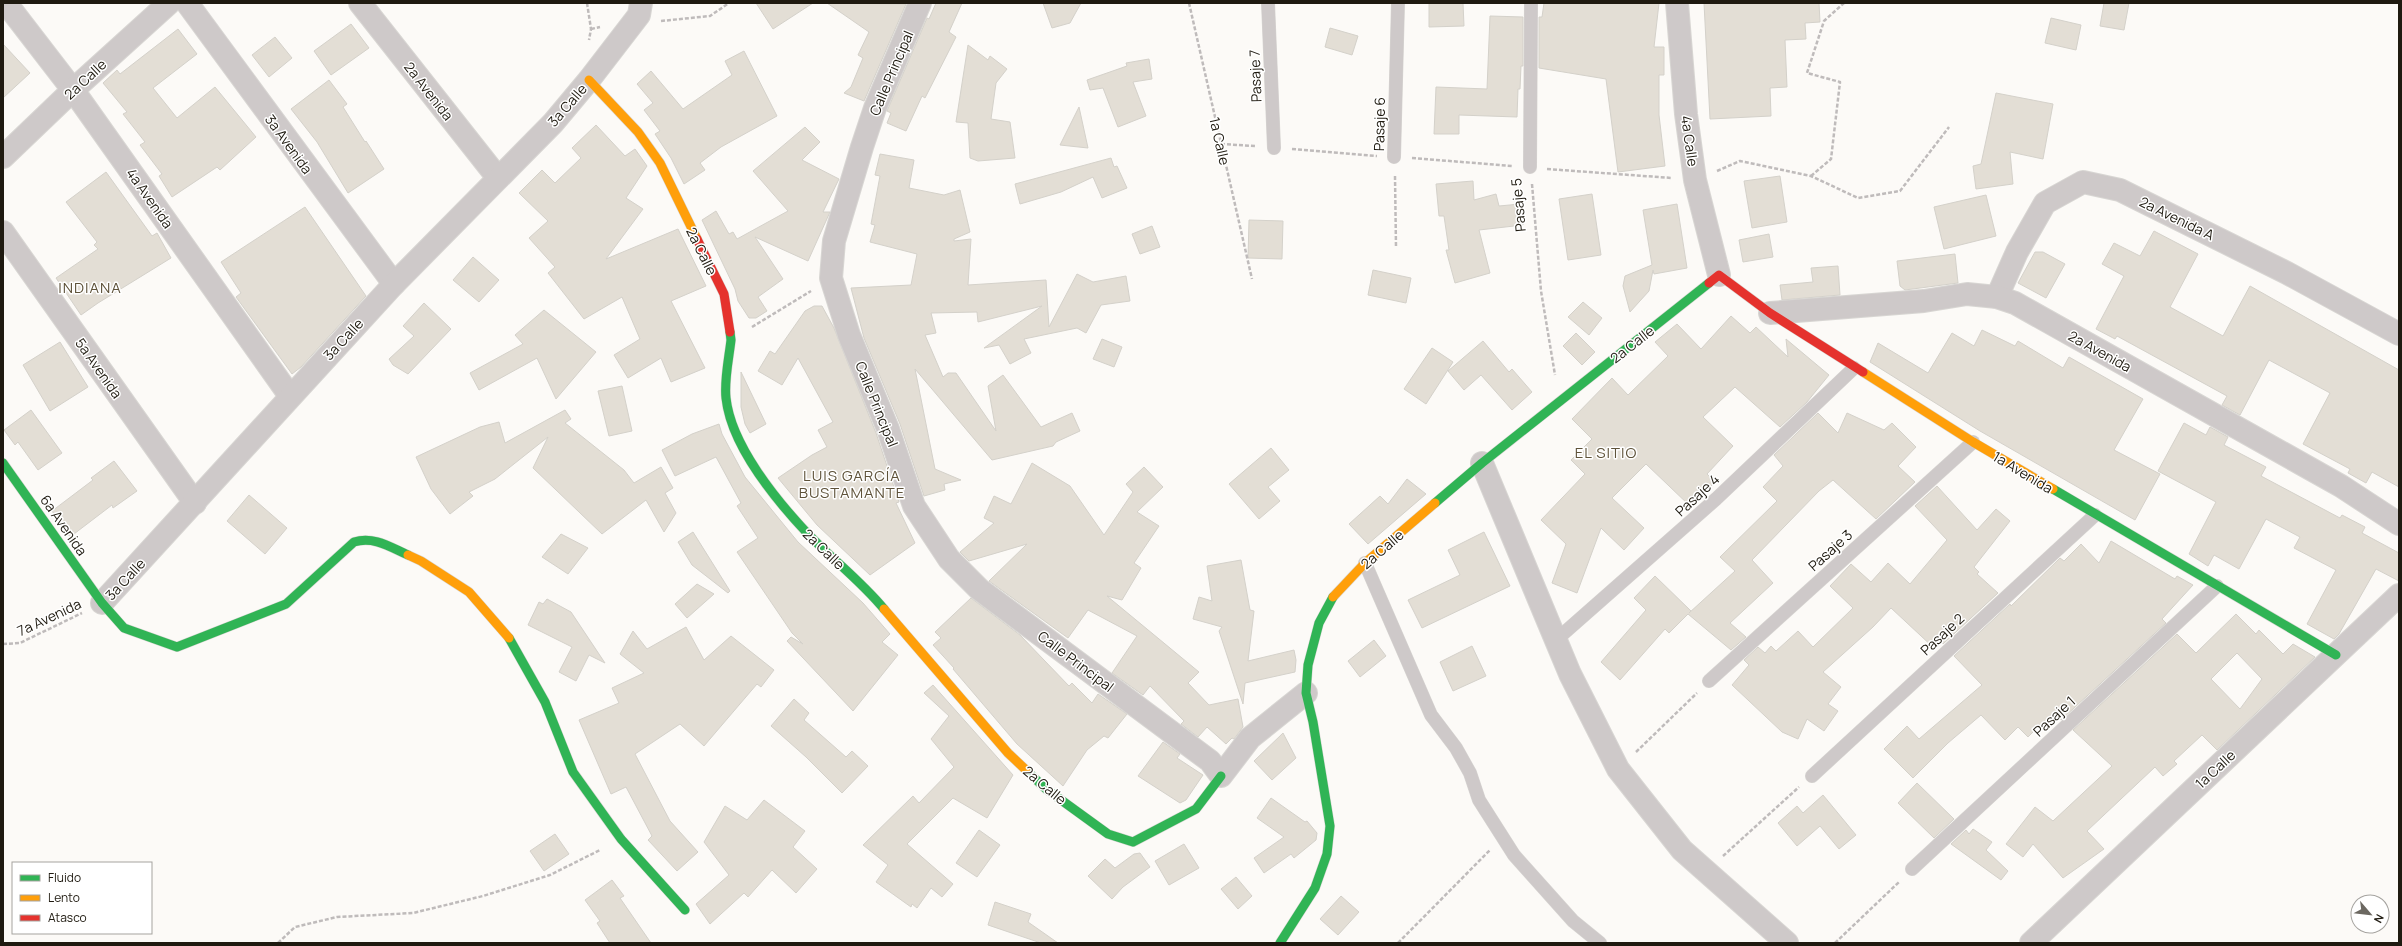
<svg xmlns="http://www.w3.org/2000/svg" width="2402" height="946" font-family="Manrope,sans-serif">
  <rect width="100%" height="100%" fill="#fcfaf7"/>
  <!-- building -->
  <g fill="#e3ded5" stroke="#d4d1ca" fill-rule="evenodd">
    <polygon points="756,3 813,3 773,29"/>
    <polygon points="827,3 906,4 864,101 844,93 851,87 863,58 858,55 869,32"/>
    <polygon points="936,3 962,3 949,32 956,37 925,98 922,96 906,131 887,123 891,113 887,111 927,18 929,19"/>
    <polygon points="1043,3 1081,3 1070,23 1052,28"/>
    <polygon points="1429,3 1463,3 1464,26 1429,27"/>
    <polygon points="1544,3 1659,3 1654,47 1664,47 1664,75 1659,75 1659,115 1665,166 1618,172 1606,79 1539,68 1539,17 1542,17"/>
    <polygon points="1704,3 1819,3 1820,22 1805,23 1806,39 1785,40 1787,87 1770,88 1771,116 1710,119"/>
    <polygon points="2104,3 2129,3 2124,30 2100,26"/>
    <polygon points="1490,16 1523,17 1523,66 1521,66 1520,89 1518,89 1517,117 1459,115 1459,134 1434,134 1436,87 1487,89"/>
    <polygon points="2051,18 2081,25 2076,50 2045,43"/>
    <polygon points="351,24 369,48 331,75 314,51"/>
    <polygon points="1330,28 1358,36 1352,55 1325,47"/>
    <polygon points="178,29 197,54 153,88 177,118 215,87 256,137 220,170 217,167 172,197 159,176 162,174 140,145 145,142 123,114 127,112 103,83 117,70 120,74"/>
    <polygon points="275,37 292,58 269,77 252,55"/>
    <polygon points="3,44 30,73 3,98"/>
    <polygon points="968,45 988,60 990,56 1007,69 996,83 991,119 1010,122 1015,158 978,161 970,158 968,123 956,122"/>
    <polygon points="744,51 777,116 721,147 700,163 705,170 684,184 671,158 655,134 660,131 644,110 653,103 637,84 651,71 683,109 732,75 725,61"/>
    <polygon points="1149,59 1152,79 1133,82 1146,116 1118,127 1103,88 1090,90 1087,80 1127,66 1126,63"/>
    <polygon points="329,80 347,104 343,107 365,142 366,141 384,169 348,193 317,142 291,109"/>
    <polygon points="1996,93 2053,104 2043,159 2010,152 2013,184 1976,189 1973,166 1981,164"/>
    <polygon points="1079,107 1088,148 1060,145"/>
    <polygon points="596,125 625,156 635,149 647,166 626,198 643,209 606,259 678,229 706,286 671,301 705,368 671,382 661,358 628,378 614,355 640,339 622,297 584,319 548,273 555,267 529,238 548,221 519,193 542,170 555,183 581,158 572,148"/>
    <polygon points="805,127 820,142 802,160 839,179 823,212 830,212 808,261 755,237 783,279 758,297 767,311 756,318 749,318 738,301 735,289 702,220 716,211 729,234 733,232 737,239 788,211 753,171"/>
    <polygon points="880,154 914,160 909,188 944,195 960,190 970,232 954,239 954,241 971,239 968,285 1046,280 1049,327 1077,274 1093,282 1126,276 1130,301 1101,305 1086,333 1077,328 1024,339 1031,353 1010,364 999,345 984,348 1042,306 978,322 977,312 931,313 936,333 925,335 943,377 948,373 956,373 996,431 988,386 1003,375 1041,427 1072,413 1080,431 1056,442 1053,446 992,460 915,369 935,469 961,480 944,484 945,490 924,496 900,424 864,338 851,288 911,285 917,254 870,242 875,225 871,224 880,176 875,175"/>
    <polygon points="1111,158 1114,167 1117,166 1127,188 1102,198 1093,177 1061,192 1020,204 1015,184"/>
    <polygon points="106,172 152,236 157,233 171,258 98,303 81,315 56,278 98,249 94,245 97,242 66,202"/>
    <polygon points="1780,176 1787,222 1752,228 1744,181"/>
    <polygon points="1473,181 1474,200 1496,194 1499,206 1520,204 1523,225 1479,230 1490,273 1455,283 1446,250 1449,250 1444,216 1439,216 1436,184"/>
    <polygon points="1592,194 1601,255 1568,260 1559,199"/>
    <polygon points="1986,195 1996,236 1944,249 1934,207"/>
    <polygon points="1677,204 1687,268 1654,274 1653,270 1649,291 1630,312 1623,286 1625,276 1652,265 1643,210"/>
    <polygon points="305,207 366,296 301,367 292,374 236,297 241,293 221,262"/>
    <polygon points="1249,220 1283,221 1282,259 1248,258"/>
    <polygon points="1152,226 1160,247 1140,254 1132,234"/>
    <polygon points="2154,231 2198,254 2170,307 2223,336 2250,286 2399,370 2399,487 2372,472 2366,483 2348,473 2350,469 2303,444 2330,393 2269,360 2240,415 2222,405 2227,396 2117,336 2115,339 2096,329 2124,276 2102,264 2114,243 2140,256"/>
    <polygon points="1769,234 1773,257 1743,262 1739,240"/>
    <polygon points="2035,252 2043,252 2065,264 2046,298 2018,283"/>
    <polygon points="1955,254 1958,283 1905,290 1900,286 1897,261"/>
    <polygon points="473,257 499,280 479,302 453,280"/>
    <polygon points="1838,266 1840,295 1782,300 1780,285 1813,282 1811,268"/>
    <polygon points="1373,270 1411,278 1406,303 1368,295"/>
    <polygon points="1583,302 1602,318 1589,335 1568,317"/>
    <polygon points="424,303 451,329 408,374 393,365 389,359 414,336 403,326"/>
    <polygon points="814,306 822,306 834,328 876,433 899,502 896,503 915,543 870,575 817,525 778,478 812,455 827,447 818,430 833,422 798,358 782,385 758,371 770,351 775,354 805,311"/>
    <polygon points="544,310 596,352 556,399 537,358 479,390 470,373 523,344 515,335"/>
    <polygon points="1731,316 1750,333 1756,327 1788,357 1786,339 1829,375 1807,402 1780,427 1735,387 1703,417 1733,446 1707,474 1715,482 1691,507 1646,464 1612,498 1644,528 1624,550 1601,528 1577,593 1552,583 1566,544 1541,520 1585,474 1571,460 1592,439 1572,419 1612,378 1628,395 1668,356 1655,342 1677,324 1701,349"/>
    <polygon points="1982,330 2015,346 2018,341 2063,368 2069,357 2143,399 2114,450 2160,474 2135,520 1980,431 1870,362 1878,343 1928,373 1952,333 1974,346"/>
    <polygon points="1576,333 1595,352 1582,365 1563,346"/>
    <polygon points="1102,339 1122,347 1114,367 1093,359"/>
    <polygon points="1483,341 1509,372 1512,369 1532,392 1512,410 1481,375 1464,390 1448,371"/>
    <polygon points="60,342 88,387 50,411 23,365"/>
    <polygon points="1432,348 1453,362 1426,404 1404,389"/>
    <polygon points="741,372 766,424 750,433 745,424 741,407"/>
    <polygon points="622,386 632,431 609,436 598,391"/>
    <polygon points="31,410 62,453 38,470 18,442 15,445 4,430"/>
    <polygon points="565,410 571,419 565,423 624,470 634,483 661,467 673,488 665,493 676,513 664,532 646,500 602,534 533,468 548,437 495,479 469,492 473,496 450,514 431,489 416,457 480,427 499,422 505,443"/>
    <polygon points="1818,413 1838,433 1847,413 1884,430 1892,423 1916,447 1898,466 1915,482 1876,519 1833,480 1819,491 1752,560 1773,583 1730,623 1746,637 1731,650 1688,614 1669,633 1665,629 1620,680 1601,662 1646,610 1634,598 1655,576 1691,611 1689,613 1735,571 1720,557 1777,501 1763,487 1783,466 1774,455"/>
    <polygon points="2184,423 2206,435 2210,427 2228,437 2224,445 2266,467 2261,476 2340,518 2342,515 2365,527 2362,533 2399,553 2399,581 2376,569 2339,634 2334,639 2307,624 2336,570 2294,548 2300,537 2266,519 2239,569 2214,555 2208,566 2189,554 2216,502 2158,471"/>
    <polygon points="719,424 722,434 745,477 798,542 863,603 890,634 882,642 898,655 853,711 787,641 791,637 803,644 792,633 737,552 758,538 737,506 741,503 716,457 675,476 662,450 692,434"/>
    <polygon points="1271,448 1289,470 1268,487 1280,501 1259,519 1229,484"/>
    <polygon points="114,461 137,491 113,508 112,505 70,537 52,511 93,480 91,478"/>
    <polygon points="1032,463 1070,486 1104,535 1133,492 1126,484 1144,467 1163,487 1137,512 1159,526 1134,563 1141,568 1122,600 1107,596 1199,672 1188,683 1209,705 1238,699 1243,727 1234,739 1232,738 1226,744 1207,727 1198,737 1181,724 1184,721 1150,686 1143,695 1112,673 1137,636 1088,610 1068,638 989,581 1027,544 969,561 960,552 994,523 984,518 994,496 1011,504"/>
    <polygon points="1407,479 1426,494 1368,544 1349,524 1380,496 1388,504"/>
    <polygon points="1937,486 1977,530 1996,509 2010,521 1974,567 1979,572 1977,574 1998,593 1943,644 1941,642 1935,649 1891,608 1873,627 1823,672 1841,687 1828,704 1838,711 1824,731 1807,719 1798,739 1782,732 1732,685 1749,665 1744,660 1758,647 1765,653 1771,646 1776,651 1798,631 1813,647 1853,608 1830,586 1851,564 1871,582 1888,563 1910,584 1947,540 1915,506"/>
    <polygon points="249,495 287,528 265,554 227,521"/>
    <polygon points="693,532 730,591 728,593 692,565 678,542"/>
    <polygon points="1484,532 1510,586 1422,628 1408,600 1460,575 1448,550"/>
    <polygon points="561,534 588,548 568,574 542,557"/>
    <polygon points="2111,541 2175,579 2177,576 2193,585 2162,619 2166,623 2061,720 2058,717 2049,725 2044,721 2028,737 2018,727 2005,740 1981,715 1948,743 1913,778 1884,749 1907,726 1919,739 1982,685 1954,656 2010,604 2011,606 2060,558 2064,561 2081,544 2099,563"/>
    <polygon points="1241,560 1250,610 1254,611 1248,661 1294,650 1296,660 1295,672 1245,683 1243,704 1219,631 1222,627 1193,619 1199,597 1212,601 1207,566"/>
    <polygon points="697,584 714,594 687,618 675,604"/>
    <polygon points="971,598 1020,635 1069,686 1072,683 1092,703 1098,694 1127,714 1108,738 1104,736 1087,750 1063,786 1017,744 953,669 954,668 933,645 941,638 935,632"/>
    <polygon points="547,599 571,612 605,663 589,655 576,681 559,672 572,647 528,625 539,602 543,604"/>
    <path d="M2236,614L2256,634L2259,630L2283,654L2293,644L2315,657L2217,750L2202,735L2174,761L2177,764L2163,776L2155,767L2087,831L2104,849L2063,878L2033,844L2023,857L2006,844L2035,807L2053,821L2112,766L2073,730L2177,634L2196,653ZM2237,653L2262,679L2240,709L2211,679Z"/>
    <polygon points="686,627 704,660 731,636 774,670 761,687 757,684 704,746 680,724 635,754 670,821 698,852 677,871 648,840 652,836 626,787 611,794 579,720 619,703 612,688 644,673 620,654 633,631 647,649"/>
    <polygon points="1374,640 1386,656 1360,677 1348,661"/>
    <polygon points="1472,646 1486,676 1453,691 1440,662"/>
    <polygon points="933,685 1013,775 987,818 953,798 907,844 953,884 942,897 931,888 917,908 912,904 911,907 876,882 888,865 863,845 913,796 919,803 954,767 931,739 949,716 924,693"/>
    <polygon points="794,699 809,713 804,720 846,757 852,751 868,766 842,793 806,757 771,726"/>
    <polygon points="1283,733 1296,758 1272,780 1254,761"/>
    <polygon points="1163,742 1180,754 1177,758 1203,775 1186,800 1180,803 1138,776"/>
    <polygon points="1917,783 1954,819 1934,838 1898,803"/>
    <polygon points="1823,795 1856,835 1839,849 1820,826 1797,846 1778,823 1797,806 1803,813"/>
    <polygon points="1271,798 1305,822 1307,821 1317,833 1316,840 1294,858 1291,854 1264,873 1254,858 1284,837 1257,818"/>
    <polygon points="764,800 805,831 793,847 817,869 796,893 772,870 748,897 744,893 710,924 696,904 729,875 704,842 725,806 747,820"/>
    <polygon points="1973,829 1992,842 1986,850 2008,871 2001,880 1951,844 1966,830 1969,834"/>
    <polygon points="979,830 1000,845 977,877 956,863"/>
    <polygon points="555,834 569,854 544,871 530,851"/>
    <polygon points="1184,844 1199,868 1169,885 1155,861"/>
    <polygon points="1140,853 1150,867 1123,887 1112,899 1088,876 1105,859 1115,868 1134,854"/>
    <polygon points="1236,877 1252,896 1238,909 1221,889"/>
    <polygon points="612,880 624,896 620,898 651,943 610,943 597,923 600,921 585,900"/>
    <polygon points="1341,896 1359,912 1338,935 1320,919"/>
    <polygon points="995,902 1031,914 1028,922 1058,943 1041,943 988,925"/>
  </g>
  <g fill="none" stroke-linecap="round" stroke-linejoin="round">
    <!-- lane casing -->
    <g stroke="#d8d6d3" stroke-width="14">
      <g id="lane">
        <polyline points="1268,3 1274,148"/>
        <polyline points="1394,157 1398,3"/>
        <polyline points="1530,167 1531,3"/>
        <polyline points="1365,563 1431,715 1456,748 1470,773 1479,800 1514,855 1573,921 1600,943"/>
        <polyline points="1556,640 1716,499 1854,368"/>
        <polyline points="1709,681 1973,442"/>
        <polyline points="1812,776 2095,515"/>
        <polyline points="1912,869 2217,586"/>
      </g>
    </g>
    <!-- street casing -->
    <g stroke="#d8d6d3" stroke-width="24">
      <g id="street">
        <polyline points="6,3 73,90 290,396"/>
        <polyline points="187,3 394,284"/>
        <polyline points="360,3 498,178"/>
        <polyline points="920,3 875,108 862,147 834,241 831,278 849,335 888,429 914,506 949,559 979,589 1210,761 1221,776 1250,738 1306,693"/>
        <polyline points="1677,3 1686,114 1695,180 1719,275"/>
        <polyline points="3,157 73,90 169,3"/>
        <polyline points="3,232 195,503"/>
        <polyline points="1997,297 2017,252 2045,203 2083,182 2120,190 2287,273 2399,334"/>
        <polyline points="1770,313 1924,301 1967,294 1997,297 2015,303 2341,486 2399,524"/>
        <polyline points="1482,463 1570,674 1618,769 1682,850 1787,943"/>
        <polyline points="102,603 394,284 553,123 589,80 639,15 641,3"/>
        <polyline points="2031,943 2399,595"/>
      </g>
    </g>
    <!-- fast casing -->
    <g stroke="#d8d6d3" stroke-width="10">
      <g id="fast">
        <path d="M730,332L731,340C729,358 724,380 726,398C731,445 776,500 808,534C833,560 861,581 884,609"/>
        <path d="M3,463L102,603L124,628L177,647L286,604L354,542C374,536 390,547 408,555"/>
        <polyline points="2053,489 2336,655"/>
        <polyline points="1435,503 1482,463 1709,283"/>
        <polyline points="509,638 545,702 573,772 621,839 685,910"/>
        <polyline points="1026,770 1046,789 1108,834 1133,842 1196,809 1221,776"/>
        <polyline points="1280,943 1315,888 1327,854 1330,826 1313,722 1306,693 1308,665 1319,623 1333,597"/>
      </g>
    </g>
    <!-- slow casing -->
    <g stroke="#d8d6d3" stroke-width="10">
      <g id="slow">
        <polyline points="589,80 638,132 660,163 697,239"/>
        <polyline points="1863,372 1973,442 2053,489"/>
        <polyline points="408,555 421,561 469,592 509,638"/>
        <polyline points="1333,597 1365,563 1435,503"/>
        <polyline points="884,609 1008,753 1026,770"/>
      </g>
    </g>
    <!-- jam casing -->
    <g stroke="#d8d6d3" stroke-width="10">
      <g id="jam">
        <polyline points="697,239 724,294 730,332"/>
        <polyline points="1709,283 1719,275 1770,313 1863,372"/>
      </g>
    </g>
    <!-- path -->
    <g stroke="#bfbbbb" stroke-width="2.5" stroke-dasharray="4 2" stroke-linecap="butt">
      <polyline points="587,3 591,29 589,40"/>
      <polyline points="1189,3 1252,279"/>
      <polyline points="661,21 710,16 729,3"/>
      <polyline points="591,29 600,27"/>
      <polyline points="1221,144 1255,146"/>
      <polyline points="1292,149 1377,156"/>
      <polyline points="1412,158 1512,166"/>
      <polyline points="1547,169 1672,178"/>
      <polyline points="1717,171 1740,161 1811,176 1858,198 1900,191 1949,127"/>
      <polyline points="1395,176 1396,247"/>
      <polyline points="1811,176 1831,159 1840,82 1807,73 1824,21 1844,3"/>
      <polyline points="1532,184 1541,291 1555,375"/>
      <polyline points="752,327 811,291"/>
      <polyline points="3,644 20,643 82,613"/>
      <polyline points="1636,752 1697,693"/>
      <polyline points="1723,856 1799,787"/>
      <polyline points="278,943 295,927 337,917 413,913 483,896 550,875 600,850"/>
      <polyline points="1398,943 1490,850"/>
      <polyline points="1835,943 1899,882"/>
    </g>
    <!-- lane -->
    <use href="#lane" stroke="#cec9c9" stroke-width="13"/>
    <!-- street -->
    <use href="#street" stroke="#cec9c9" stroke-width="22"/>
    <!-- fast -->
    <use href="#fast" stroke="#30b455" stroke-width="9"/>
    <!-- slow -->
    <use href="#slow" stroke="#ff9f0a" stroke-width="9"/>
    <!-- jam -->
    <use href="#jam" stroke="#e5322d" stroke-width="9"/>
  </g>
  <g text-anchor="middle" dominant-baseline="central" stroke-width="3" stroke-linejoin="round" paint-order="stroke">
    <!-- street labels -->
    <g font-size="14" fill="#1f1a10" stroke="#fff">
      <text transform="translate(891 73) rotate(-67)">Calle Principal</text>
      <text transform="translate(1255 76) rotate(-92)">Pasaje 7</text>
      <text transform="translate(85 79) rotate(-43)">2a Calle</text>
      <text transform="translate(429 91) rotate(52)">2a Avenida</text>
      <text transform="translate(567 105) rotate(-49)">3a Calle</text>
      <text transform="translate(1379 124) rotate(-89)">Pasaje 6</text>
      <text transform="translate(1220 141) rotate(77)">1a Calle</text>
      <text transform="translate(1690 141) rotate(82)">4a Calle</text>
      <text transform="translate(289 144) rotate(54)">3a Avenida</text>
      <text transform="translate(150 198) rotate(55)">4a Avenida</text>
      <text transform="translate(1518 205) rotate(-95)">Pasaje 5</text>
      <text transform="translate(2177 218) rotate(26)">2a Avenida A</text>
      <text transform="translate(702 251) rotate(64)">2a Calle</text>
      <text transform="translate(343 339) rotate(-47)">3a Calle</text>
      <text transform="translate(1632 344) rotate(-38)">2a Calle</text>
      <text transform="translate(2100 351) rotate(29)">2a Avenida</text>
      <text transform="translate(99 368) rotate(55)">5a Avenida</text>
      <text transform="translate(877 404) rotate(68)">Calle Principal</text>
      <text transform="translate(2023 472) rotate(31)">1a Avenida</text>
      <text transform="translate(1697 495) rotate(-43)">Pasaje 4</text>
      <text transform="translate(64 525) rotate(55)">6a Avenida</text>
      <text transform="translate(824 549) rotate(44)">2a Calle</text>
      <text transform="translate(1382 549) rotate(-41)">2a Calle</text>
      <text transform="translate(1830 550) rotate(-42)">Pasaje 3</text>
      <text transform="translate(125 579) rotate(-47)">3a Calle</text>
      <text transform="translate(49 617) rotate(-25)">7a Avenida</text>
      <text transform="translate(1942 634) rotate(-43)">Pasaje 2</text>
      <text transform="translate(1076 661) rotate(37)">Calle Principal</text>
      <text transform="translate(2054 716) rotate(-43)">Pasaje 1</text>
      <text transform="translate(2215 769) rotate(-43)">1a Calle</text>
      <text transform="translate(1045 785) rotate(40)">2a Calle</text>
    </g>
    <!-- neighbourhood labels -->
    <g font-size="15" letter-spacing="1" fill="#5e5239" stroke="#fff">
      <text x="90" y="287">INDIANA</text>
      <text x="1606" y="452">EL SITIO</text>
      <text x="852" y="475">LUIS GARCÍA<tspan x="852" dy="17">BUSTAMANTE</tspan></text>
    </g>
  </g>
  <!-- border -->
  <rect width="2402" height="946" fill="none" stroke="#1f1a10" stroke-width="8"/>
  <!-- legend -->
  <rect x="12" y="862" width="140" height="72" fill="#ffffff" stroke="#a5a39f"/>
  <rect x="20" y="875" width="20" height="6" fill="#30b455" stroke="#a5a39f"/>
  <text x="48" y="882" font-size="12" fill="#1f1a10">Fluido</text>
  <rect x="20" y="895" width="20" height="6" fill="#ff9f0a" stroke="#a5a39f"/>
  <text x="48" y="902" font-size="12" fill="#1f1a10">Lento</text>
  <rect x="20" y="915" width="20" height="6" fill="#e5322d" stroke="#a5a39f"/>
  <text x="48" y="922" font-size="12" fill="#1f1a10">Atasco</text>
  <!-- north arrow -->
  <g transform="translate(2370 914) rotate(118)"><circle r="19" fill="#ffffff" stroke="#a5a39f"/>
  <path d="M0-3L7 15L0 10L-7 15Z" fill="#6c6861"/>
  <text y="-6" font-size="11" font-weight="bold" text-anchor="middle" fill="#1f1a10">N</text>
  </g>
</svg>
